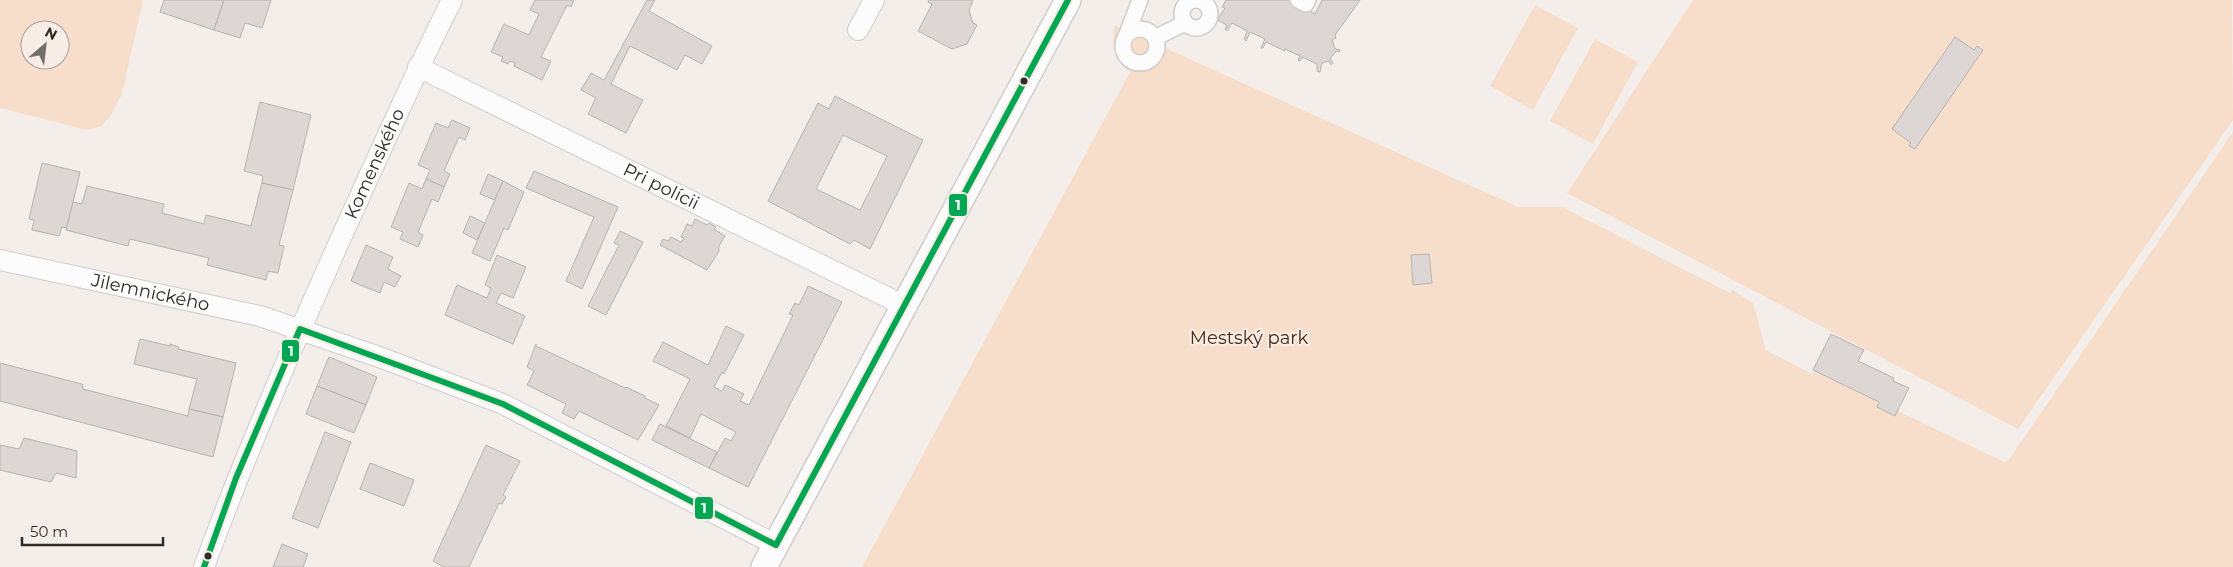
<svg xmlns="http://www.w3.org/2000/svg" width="2233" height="567" font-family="Montserrat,sans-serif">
  <rect width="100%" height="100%" fill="#f4eeea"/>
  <!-- green -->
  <g fill="#f7decb" fill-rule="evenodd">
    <path d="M0,0H143L122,94L111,115L102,126L87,130L0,108ZM30,30H60V60H30Z"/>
    <polygon points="1693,0 2232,0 2233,120 2018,429 1567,193"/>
    <polygon points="1535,5 1578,28 1533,110 1490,86"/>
    <polygon points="1114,25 1518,207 1562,207 1730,293 1732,290 1753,303 1766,350 1812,374 1814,371 1879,402 1877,407 1895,416 1898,411 2004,462 2008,461 2233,132 2233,567 862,567 1130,72 1113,49"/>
    <polygon points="1595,39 1638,62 1593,144 1550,121"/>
  </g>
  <!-- building -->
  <g fill="#dcd7d4" stroke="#b8b3b0" fill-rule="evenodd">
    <polygon points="164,0 224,0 214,30 160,12"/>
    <polygon points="224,0 271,0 262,28 245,23 240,38 214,30"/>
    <polygon points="535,0 574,0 571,7 567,5 541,57 551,61 542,80 514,66 515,63 510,61 508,64 501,61 503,57 491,52 504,24 529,35 539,14 530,10"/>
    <polygon points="647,0 655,0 649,11 712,46 702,64 685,55 677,70 630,46 611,84 643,100 626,133 588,114 596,98 581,90 591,73 604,80"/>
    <polygon points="929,0 973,0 969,10 973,23 977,25 967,44 952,49 918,31 932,4 928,2"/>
    <polygon points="1226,0 1290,0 1315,14 1322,0 1360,0 1335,35 1336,38 1332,40 1335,49 1340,50 1339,52 1336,51 1330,59 1333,62 1331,65 1329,61 1322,63 1320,72 1317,71 1317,64 1302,57 1300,61 1298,60 1300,56 1285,49 1285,51 1266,42 1263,48 1261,48 1265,39 1250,32 1246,41 1244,39 1247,31 1232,23 1227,31 1225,29 1227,25 1217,20 1225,8 1222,7"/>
    <polygon points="1955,37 1974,50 1977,46 1983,50 1915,149 1909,146 1911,143 1892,129"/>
    <path d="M835,96L923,140L870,249L854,240L850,244L768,201L818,103L829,109ZM843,135L887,156L860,210L816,189Z"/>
    <polygon points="260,102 311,115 293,190 262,183 263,176 244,171"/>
    <polygon points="452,120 470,128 465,140 459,137 444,171 450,174 444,187 426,179 430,170 418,165 436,123 448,128"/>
    <polygon points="42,163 80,172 67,228 62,227 59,236 32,230 34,220 29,219"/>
    <polygon points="534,171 618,207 582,289 566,281 594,217 526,188"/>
    <polygon points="488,174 503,181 495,200 480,194"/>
    <polygon points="426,179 444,187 438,202 432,199 418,232 423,235 418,247 400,239 403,232 391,227 409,183 422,189"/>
    <polygon points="503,181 524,192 508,230 504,228 490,261 472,253"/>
    <polygon points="262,183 293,190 279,245 284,246 278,273 268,271 266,280 207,265 209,258 130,239 128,246 66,230 73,202 82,204 87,186 164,204 162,213 204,224 206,215 251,226"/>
    <polygon points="470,216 485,223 477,240 463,233"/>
    <polygon points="695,219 707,225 709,223 716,227 714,229 725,236 719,246 719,251 707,270 660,245 663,239 668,241 671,237 681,242 684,238 681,237 687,224 692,226"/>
    <polygon points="620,231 643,242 606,315 588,306 619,245 614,243"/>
    <polygon points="366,245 393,257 388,269 401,276 395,287 384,282 380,293 351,281"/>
    <polygon points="1429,254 1432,283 1413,285 1411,255"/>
    <polygon points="497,255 526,267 513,298 501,293 496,303 525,316 513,344 445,315 457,285 487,298 491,288 485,285"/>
    <polygon points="808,286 842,302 748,487 709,468 725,438 731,441 736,432 701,414 690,438 666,426 690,379 653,361 663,342 708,365 726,326 744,335 724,374 722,372 714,387 722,391 725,385 744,394 740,401 749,405 793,315 789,314 795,303 799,305"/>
    <polygon points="1831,334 1864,350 1858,361 1894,378 1893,381 1909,388 1895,416 1877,407 1879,402 1813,370"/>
    <polygon points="140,339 170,346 170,344 179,347 178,349 236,363 223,417 189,409 197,379 134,364"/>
    <polygon points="536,344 536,346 625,388 626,387 645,396 645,398 659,405 638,440 579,411 574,419 562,413 566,404 527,385 534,371 527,367"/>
    <polygon points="329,357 377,377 366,405 317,386"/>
    <polygon points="0,363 82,384 83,389 188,416 189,409 223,417 213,457 0,401"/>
    <polygon points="317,386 366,405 354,433 306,414"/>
    <polygon points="660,424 717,452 709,468 652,440"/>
    <polygon points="325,432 351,442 318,528 292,518"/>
    <polygon points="24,438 77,451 76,478 56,473 51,482 0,470 0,445 19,449"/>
    <polygon points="486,445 520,461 503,495 506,497 502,504 499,503 469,567 444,567 433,561"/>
    <polygon points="370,463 414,480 404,506 360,489"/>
    <polygon points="282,544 308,554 303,567 273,567"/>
  </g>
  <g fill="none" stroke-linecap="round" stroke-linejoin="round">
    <!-- pedestrian casing -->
    <g stroke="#d1ccca" stroke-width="18">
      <g id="pedestrian">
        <polyline points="1298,0 1306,4 1308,0"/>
        <circle cx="1196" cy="14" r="14"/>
        <circle cx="1140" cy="46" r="17"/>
        <polyline points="1127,34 1140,0"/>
        <polyline points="1155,38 1185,23"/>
      </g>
    </g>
    <!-- minor casing -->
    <g stroke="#d1ccca" stroke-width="22">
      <g id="minor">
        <polyline points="858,30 874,0"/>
        <path id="s1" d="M418,67L905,306"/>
        <path id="s2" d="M0,260L260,316L382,358L503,404L776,545"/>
        <path id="s3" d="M204,567C246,452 295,341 345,229C380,152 414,75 452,0"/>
      </g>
    </g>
    <!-- tertiary casing -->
    <g stroke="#d1ccca" stroke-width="28">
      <polyline id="tertiary" points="764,567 1068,0"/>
    </g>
    <!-- pedestrian -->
    <use href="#pedestrian" stroke="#fdfcfc" stroke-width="15"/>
    <!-- minor -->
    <use href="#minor" stroke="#fdfcfc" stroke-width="20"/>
    <!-- tertiary -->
    <use href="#tertiary" stroke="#fdfcfc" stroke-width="25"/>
    <!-- bus-1 casing -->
    <g stroke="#f8ede6" stroke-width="10">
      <polyline id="bus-1" points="204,567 236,478 300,329 503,404 776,545 1068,0"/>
    </g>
    <!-- bus-1 -->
    <use href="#bus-1" stroke="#00a651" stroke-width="6"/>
  </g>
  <!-- markers -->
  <g fill="#2d2a27" stroke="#f8ede6" stroke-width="2">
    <circle cx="1024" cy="81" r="4.5"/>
    <circle cx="208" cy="556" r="4.5"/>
  </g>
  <g text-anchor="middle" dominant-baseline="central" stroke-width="4.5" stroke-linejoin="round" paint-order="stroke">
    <!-- street labels -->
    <g font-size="18" fill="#2d2a27" stroke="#f8ede6">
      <text stroke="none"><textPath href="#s3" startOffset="438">Komenského</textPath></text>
      <text stroke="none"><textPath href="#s1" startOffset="271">Pri polícii</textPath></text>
      <text stroke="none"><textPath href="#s2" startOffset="154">Jilemnického</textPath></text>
    </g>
    <!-- park labels -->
    <g font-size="18" fill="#48280e" stroke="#f8ede6">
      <text x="1249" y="338">Mestský park</text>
    </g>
  </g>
  <g stroke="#f8ede6" stroke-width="2">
    <rect x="948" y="193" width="20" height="24" rx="5" fill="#00a651"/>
    <rect x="281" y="339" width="19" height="24" rx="5" fill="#00a651"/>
    <rect x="694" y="496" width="20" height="24" rx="5" fill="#00a651"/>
  </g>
  <g font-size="14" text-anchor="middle" font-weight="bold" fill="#fff">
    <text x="958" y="210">1</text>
    <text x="291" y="356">1</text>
    <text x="704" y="513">1</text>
  </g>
  <!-- north arrow -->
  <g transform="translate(45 45) rotate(28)"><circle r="24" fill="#f8ede6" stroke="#a79f9a"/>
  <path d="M0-4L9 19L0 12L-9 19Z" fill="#736f6b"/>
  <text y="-8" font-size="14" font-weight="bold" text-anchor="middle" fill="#2d2a27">N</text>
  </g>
  <!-- scale -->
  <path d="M22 537v8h141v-8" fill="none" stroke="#2d2a27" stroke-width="2.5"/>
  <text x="30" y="537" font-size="15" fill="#2d2a27" stroke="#f8ede6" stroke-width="4" paint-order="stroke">50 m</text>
</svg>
